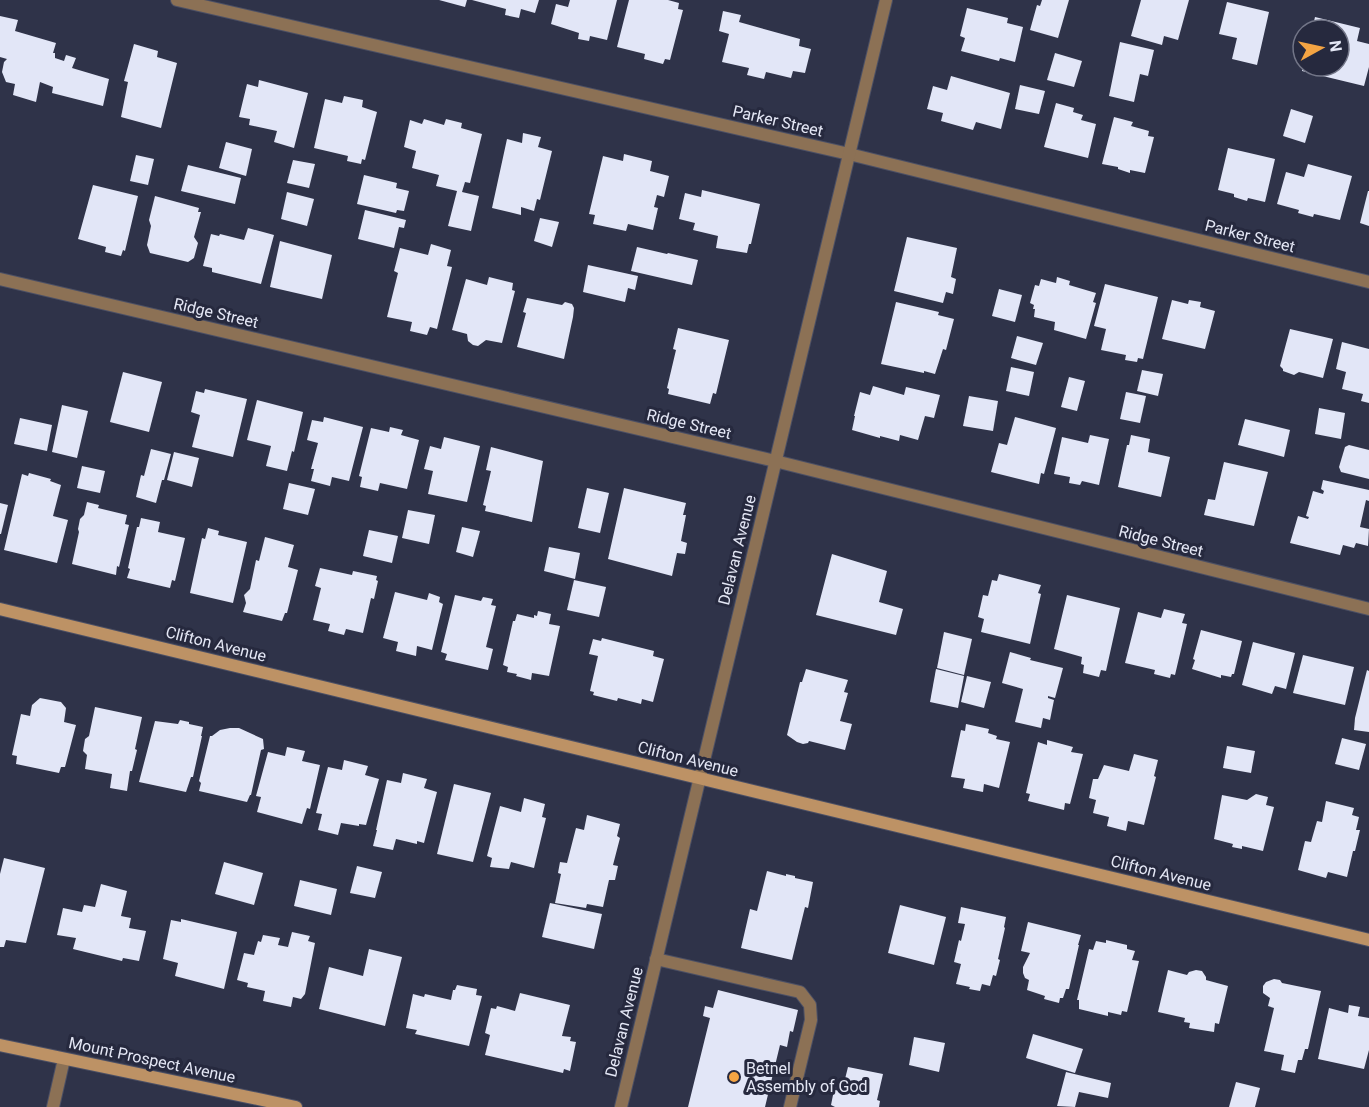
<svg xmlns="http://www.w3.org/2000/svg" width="1369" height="1107" font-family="Roboto,sans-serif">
  <rect width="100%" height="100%" fill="#2f3349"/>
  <!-- building -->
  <g fill="#e2e6f7">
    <polygon points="439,0 467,0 465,7"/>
    <polygon points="472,0 539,0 535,13 521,9 519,18 505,15 506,9"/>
    <polygon points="570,0 617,0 607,40 590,36 589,41 578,39 579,33 551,24 556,4 568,7"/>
    <polygon points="629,0 668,0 679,3 678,9 683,10 670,60 665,59 663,64 644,59 645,54 617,47"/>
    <polygon points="1042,0 1069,0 1058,38 1030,30 1037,5 1040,6"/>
    <polygon points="1141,0 1189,0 1178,40 1164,36 1162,45 1131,36"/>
    <polygon points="1227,2 1269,12 1257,65 1232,59 1237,38 1219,34"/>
    <polygon points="967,8 1008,18 1007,23 1023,27 1015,62 1000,58 999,61 961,51 965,38 960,36"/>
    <polygon points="723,11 741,15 739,22 800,39 799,46 811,49 805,73 793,71 791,78 766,72 764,79 747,75 749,68 722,62 729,34 719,31"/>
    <polygon points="0,16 18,20 15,31 56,43 53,53 55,53 55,58 64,61 66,55 76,58 72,68 109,79 103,106 52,93 53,87 40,82 36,102 13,95 15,84 6,82 2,72 4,62 7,59 0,57"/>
    <polygon points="1315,17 1360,28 1357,41 1369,44 1369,67 1364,86 1302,71 1303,66 1339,66 1339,30 1312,30"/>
    <polygon points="1120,42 1154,50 1148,76 1140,74 1134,102 1109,96"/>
    <polygon points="134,44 158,51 157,57 177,63 161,128 121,117 128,82 124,81"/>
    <polygon points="1055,53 1082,61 1074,87 1047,80"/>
    <polygon points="951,76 1010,93 1001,129 976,122 973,130 941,121 943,113 927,109 933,86 947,90"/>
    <polygon points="259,80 308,93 294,148 274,142 277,131 249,125 250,119 239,117 247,84 258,87"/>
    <polygon points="1020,85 1045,91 1039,114 1015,109"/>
    <polygon points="344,96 363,100 362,107 377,112 365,160 362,159 361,164 347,161 348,156 314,148 325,99 342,103"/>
    <polygon points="1056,103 1074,108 1073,112 1083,115 1081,120 1096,124 1088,158 1044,147"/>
    <polygon points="1291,109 1313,116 1305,143 1283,136"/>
    <polygon points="1114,117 1133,122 1131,126 1149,131 1148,136 1154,137 1145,173 1130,170 1130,173 1118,169 1118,167 1102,164"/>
    <polygon points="424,119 444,125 446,119 462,123 461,128 482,134 470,183 465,182 462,192 479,196 471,231 448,226 457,191 436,186 439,175 412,168 416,151 404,147 410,120 422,124"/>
    <polygon points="523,133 541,137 538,147 552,151 540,200 537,199 534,211 521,207 521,215 492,208 507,139 522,143"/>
    <polygon points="226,142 252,149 246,176 219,168"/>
    <polygon points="1228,148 1275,159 1265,202 1248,198 1247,201 1234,197 1234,194 1218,190"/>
    <polygon points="624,154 652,161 650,171 669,176 664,197 657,195 654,207 658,208 653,230 628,224 626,231 593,224 595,215 589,214 603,156 623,161"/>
    <polygon points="136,155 154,159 148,185 130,181"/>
    <polygon points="293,160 315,164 309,188 287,183"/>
    <polygon points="1308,164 1352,176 1340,220 1314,214 1313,217 1298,213 1299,210 1277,204 1286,172 1304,177"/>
    <polygon points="188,165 241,178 235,204 181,191"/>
    <polygon points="364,175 397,183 396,188 409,191 404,211 397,210 396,213 357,204"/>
    <polygon points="93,185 138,196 125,251 123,250 121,256 105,252 106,247 78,239"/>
    <polygon points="702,190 760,204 751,244 749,244 747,253 716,248 718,236 693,230 695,223 679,219 685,193 701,197"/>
    <polygon points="1368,191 1369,191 1369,226 1360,223"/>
    <polygon points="287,192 314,199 307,226 281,219"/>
    <polygon points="155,196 199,208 198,212 201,212 194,237 198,243 194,258 188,262 150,253 147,245 151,226 149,220"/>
    <polygon points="365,210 406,220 404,228 399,227 394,248 358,239"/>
    <polygon points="540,218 559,222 552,247 534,241"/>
    <polygon points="248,228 274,235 261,284 212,272 212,268 203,266 211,234 219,236 220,234 244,240"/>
    <polygon points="907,237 957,248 951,277 956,279 953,294 946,292 943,303 894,291"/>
    <polygon points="280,241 332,255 322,299 270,287"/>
    <polygon points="431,244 451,250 447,266 452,267 437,329 430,327 427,335 410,331 412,322 387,317 398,273 394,271 400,248 428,255"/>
    <polygon points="637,247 667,254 668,253 698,260 692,285 631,271"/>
    <polygon points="588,265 638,276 635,290 628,288 625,302 583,292"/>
    <polygon points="489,277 513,283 512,290 515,291 502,343 486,340 478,346 473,345 468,341 467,334 452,330 466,279 487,285"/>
    <polygon points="1057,277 1070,281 1069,285 1096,293 1093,302 1096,303 1086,339 1054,330 1055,322 1034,317 1035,309 1033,309 1034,305 1030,303 1035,285 1039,286 1041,279 1056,283"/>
    <polygon points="1105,284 1158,297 1143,359 1138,358 1137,362 1125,360 1126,355 1101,350 1106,329 1094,326"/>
    <polygon points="999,289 1022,295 1015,322 992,316"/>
    <polygon points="527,298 562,305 565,302 572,304 574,308 573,317 564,359 517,347 526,313 523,312"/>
    <polygon points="1172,300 1188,304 1189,300 1201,302 1200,307 1215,311 1205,349 1162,339"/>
    <polygon points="896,302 939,312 938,315 954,319 946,350 943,349 935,374 924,371 924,373 881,364"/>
    <polygon points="678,328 729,340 716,394 713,393 710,404 668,394 669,389 667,388 676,350 673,349"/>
    <polygon points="1290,329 1333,339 1323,378 1299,372 1294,375 1283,371 1283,369 1280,366"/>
    <polygon points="1017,336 1043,343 1036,365 1011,358"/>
    <polygon points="1342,342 1369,349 1369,403 1361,401 1363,394 1342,389 1346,372 1336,369"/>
    <polygon points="1011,367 1034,372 1029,396 1006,391"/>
    <polygon points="1142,370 1163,374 1158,396 1137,391"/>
    <polygon points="123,372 162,382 149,432 110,422"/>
    <polygon points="1069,377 1085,381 1077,411 1061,407"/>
    <polygon points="873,386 904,395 906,387 940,395 934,418 925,416 918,440 900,435 899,441 880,436 880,438 852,430 855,416 854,416 860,392 870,395"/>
    <polygon points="205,389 247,399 233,457 192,447 200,415 191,412 196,391 204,393"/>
    <polygon points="1126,392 1146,396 1140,423 1120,419"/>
    <polygon points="969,396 998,401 993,431 963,426"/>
    <polygon points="257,400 303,412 294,452 292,451 287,471 266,466 271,446 247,440"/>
    <polygon points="62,405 88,411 77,458 52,452"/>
    <polygon points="1319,408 1345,413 1341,439 1315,434"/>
    <polygon points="324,417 363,427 349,481 332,477 330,486 311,481 314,469 311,469 318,443 307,440 312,420 323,422"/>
    <polygon points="1015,417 1056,428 1044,474 1041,473 1039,484 991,472 999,443 1007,445"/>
    <polygon points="20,418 52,425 47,451 14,444"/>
    <polygon points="1245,419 1290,430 1284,457 1238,445"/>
    <polygon points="390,427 403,430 401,435 419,440 407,489 380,483 378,491 360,487 362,477 359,476 371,428 389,432"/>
    <polygon points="1090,435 1109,439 1099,485 1082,481 1080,485 1069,483 1070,477 1054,474 1062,437 1088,443"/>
    <polygon points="1131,435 1150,439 1148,452 1170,457 1161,497 1118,487 1127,445 1129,445"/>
    <polygon points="444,437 480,446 467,502 428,494 433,471 424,469 430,446 441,449"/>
    <polygon points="1349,445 1369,450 1369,479 1341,472 1339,467 1345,447"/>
    <polygon points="491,447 543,461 532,522 485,511 486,506 483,505 491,471 486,470"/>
    <polygon points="151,449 171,454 164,480 162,480 156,503 136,497 141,475 144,476"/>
    <polygon points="174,452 199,458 192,487 167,480"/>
    <polygon points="1224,462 1268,472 1254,526 1204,515 1208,499 1215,500"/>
    <polygon points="82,466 105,471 100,493 77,488"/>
    <polygon points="29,473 51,479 50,481 61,485 53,516 68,520 57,563 4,550 22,474 28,476"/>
    <polygon points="1323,480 1369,490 1369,501 1366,500 1360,527 1369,529 1368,546 1356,543 1354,548 1343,545 1340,555 1290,543 1298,516 1308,519 1309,517 1306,516 1313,491 1323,494 1324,491 1321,489"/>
    <polygon points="289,483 315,489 308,515 283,509"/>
    <polygon points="587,488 609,493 600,533 578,528"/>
    <polygon points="624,488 686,503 683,515 686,515 681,541 687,543 685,554 677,553 672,576 608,559"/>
    <polygon points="87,502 99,505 98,508 127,515 125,524 129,525 119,567 117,566 116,575 72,564 79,532 78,529 80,519 84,515"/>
    <polygon points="0,503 8,505 1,534 0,534"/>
    <polygon points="408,510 435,515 429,544 402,538"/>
    <polygon points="141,518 160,522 158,532 185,538 175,581 172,580 170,588 127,578 130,569 128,568 137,527 139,527"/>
    <polygon points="462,527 480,531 473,557 456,552"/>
    <polygon points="208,528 219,531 218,535 247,542 233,603 190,593 202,538 205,539"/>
    <polygon points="369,530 398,536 392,563 363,556"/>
    <polygon points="265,537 294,545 288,567 298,570 287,613 285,613 282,621 243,612 246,603 244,595 250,589 256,560 259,561"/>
    <polygon points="549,547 580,553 575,579 544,571"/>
    <polygon points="832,554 887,571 879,602 903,609 896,635 816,615"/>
    <polygon points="320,568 352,575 353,571 377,576 376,580 378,581 374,599 371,598 363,633 346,629 344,635 328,631 330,624 313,620 321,588 315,586"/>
    <polygon points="999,574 1041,585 1038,593 1041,594 1030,644 981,632 984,619 978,617 983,595 988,596 992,580 997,581"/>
    <polygon points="574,580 606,587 599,617 567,610"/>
    <polygon points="395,592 427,600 429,593 440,597 439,602 443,604 432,650 417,646 416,656 396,651 398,642 383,638"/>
    <polygon points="455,595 481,601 483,597 493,599 491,605 496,606 486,647 493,649 488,670 445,660 447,654 441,652"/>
    <polygon points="1067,595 1120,608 1106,671 1101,670 1099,677 1083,673 1084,665 1081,664 1082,657 1054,649"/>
    <polygon points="1164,609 1185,614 1182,623 1187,624 1175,675 1171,674 1170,678 1154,674 1155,670 1125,663 1138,612 1161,618"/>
    <polygon points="538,611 551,614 549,624 560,626 549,676 532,673 531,680 516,676 517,674 507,672 508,667 503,665 513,621 515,621 517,614 534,618 534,615 537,616"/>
    <polygon points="1201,630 1242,641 1234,674 1232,674 1231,677 1221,675 1221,678 1192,669 1195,660 1193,659"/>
    <polygon points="944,632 972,639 964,675 937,668"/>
    <polygon points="602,638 654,651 653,656 664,659 653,702 642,699 641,704 618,698 617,701 593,695 594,692 590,691 598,656 589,654 593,639 601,641"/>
    <polygon points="1253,642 1295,653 1286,689 1275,686 1272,694 1242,685"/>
    <polygon points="1010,652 1031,658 1030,660 1063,668 1055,698 1048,696 1048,698 1054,700 1050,720 1043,718 1041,728 1015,722 1023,689 1002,683"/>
    <polygon points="1303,655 1354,667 1345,705 1293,693"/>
    <polygon points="806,669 848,680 844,692 848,693 840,721 852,724 845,750 809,741 808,743 803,744 797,742 787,735 800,682 802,682"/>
    <polygon points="936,669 964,676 958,708 930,702"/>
    <polygon points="1367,670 1369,671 1369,732 1354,730 1355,718"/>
    <polygon points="967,676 991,682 984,708 961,702"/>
    <polygon points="40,698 61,702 66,708 64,722 76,725 65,767 61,767 59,773 16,764 17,756 12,755 21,714 30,716 32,705"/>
    <polygon points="95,707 142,717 135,749 137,750 132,771 130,771 127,791 110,788 112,774 85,769 87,755 83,751 85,739 89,736"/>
    <polygon points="180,720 189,722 189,724 203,727 201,736 202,736 193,777 191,777 186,792 139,782 155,721 178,724"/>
    <polygon points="966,724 989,729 988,733 997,736 996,739 1010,742 999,788 984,784 983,792 963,788 965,779 951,777 961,730 965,731"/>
    <polygon points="230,728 239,728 263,739 264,749 261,750 251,795 250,795 247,802 199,791 201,783 199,781 210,736 212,736 220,730"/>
    <polygon points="1342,738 1366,744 1359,770 1335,764"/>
    <polygon points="1047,740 1073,747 1071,752 1083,754 1070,804 1065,803 1064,810 1028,801 1030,794 1026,793 1038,742 1047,745"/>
    <polygon points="1227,746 1255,751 1251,773 1223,768"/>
    <polygon points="287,747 305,751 302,761 320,765 310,809 307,808 302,824 257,812 261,797 256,796 268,752 285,756"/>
    <polygon points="1134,754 1158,760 1154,776 1156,777 1144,825 1128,821 1126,831 1107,826 1109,817 1093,813 1096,800 1089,798 1093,779 1098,779 1104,765 1129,771"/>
    <polygon points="344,760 368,766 365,775 379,779 366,825 359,824 359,826 341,823 338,835 318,830 322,814 316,813 328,767 342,770"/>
    <polygon points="403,773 427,779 424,788 437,792 424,843 417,841 417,844 396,839 393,850 373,846 377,830 376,830 387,780 401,783"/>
    <polygon points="454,784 491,793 473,862 437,854"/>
    <polygon points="1256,794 1268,797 1266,805 1274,807 1263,851 1242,846 1242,849 1232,847 1233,844 1214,839 1222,795 1247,800"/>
    <polygon points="524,798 545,804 542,817 546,818 534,868 511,862 509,869 490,867 492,858 487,856 500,806 521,812"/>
    <polygon points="1326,801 1354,808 1352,815 1359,817 1356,830 1360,830 1355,851 1353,851 1347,877 1328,872 1326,878 1298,870 1305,841 1311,842 1317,821 1322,822"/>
    <polygon points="587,815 620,824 617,836 620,838 613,865 618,866 615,880 609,880 603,907 587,904 586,908 555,903 561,874 558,873 560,862 567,863 576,828 584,830"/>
    <polygon points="4,858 45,868 26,943 6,940 4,947 0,947 0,874"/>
    <polygon points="224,862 263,873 254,905 215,894"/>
    <polygon points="357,866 382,872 375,898 350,893"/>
    <polygon points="767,871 786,876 786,874 795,876 795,878 813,882 808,908 805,907 792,960 741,948 750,909 757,911"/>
    <polygon points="300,880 337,889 331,915 294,906"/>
    <polygon points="101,884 127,891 121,916 131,918 129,928 146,931 139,961 123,958 122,961 73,949 76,938 57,935 63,908 82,912 84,905 95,907"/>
    <polygon points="550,903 602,914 594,949 542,937"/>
    <polygon points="900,905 946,917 934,965 888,953"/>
    <polygon points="961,907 1006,917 1004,927 1005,928 998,959 1000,960 996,976 993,975 990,986 982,984 980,991 969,989 970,987 956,984 961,964 954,962 959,940 961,941 965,924 958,923"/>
    <polygon points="181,919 237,932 224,989 175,976 178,963 163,959 171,920 181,922"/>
    <polygon points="1028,922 1081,935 1078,945 1079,945 1069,989 1066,989 1063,998 1060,998 1059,1003 1044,999 1045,996 1027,990 1029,980 1025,978 1023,973 1023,967 1030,953 1021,951"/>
    <polygon points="292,932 310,936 308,941 315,943 305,994 301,999 293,997 291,1007 263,1001 265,991 247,987 248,983 237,980 244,953 254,955 258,941 261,942 263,935 280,938 278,945 288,947"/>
    <polygon points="1106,940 1127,945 1127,949 1135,951 1132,960 1139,961 1127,1012 1122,1011 1121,1015 1108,1012 1108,1016 1079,1009 1079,1000 1077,1000 1089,949 1093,950 1096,941 1106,943"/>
    <polygon points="369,949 402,957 385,1026 319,1009 329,967 363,976"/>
    <polygon points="1168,970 1187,975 1189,972 1196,970 1202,971 1206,977 1206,980 1228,986 1219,1024 1215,1023 1214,1032 1189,1028 1190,1023 1184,1022 1185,1018 1158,1012"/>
    <polygon points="1274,979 1280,980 1282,983 1321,991 1308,1049 1305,1049 1302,1060 1298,1060 1295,1073 1281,1070 1284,1055 1264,1051 1274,1008 1268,1006 1270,998 1263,993 1263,986 1266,982"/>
    <polygon points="457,985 477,989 476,995 482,996 469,1046 415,1034 417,1030 406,1028 413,994 424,997 425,994 451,1000 453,990 455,990"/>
    <polygon points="718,990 798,1010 793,1032 790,1031 787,1047 780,1045 765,1107 688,1107 710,1018 703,1016 705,1006 713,1008"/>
    <polygon points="520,993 570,1005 562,1036 571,1037 570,1041 576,1042 570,1071 564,1069 563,1073 485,1055 490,1035 485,1033 491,1008 496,1009 497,1006 515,1011"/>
    <polygon points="1349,1005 1360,1007 1358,1016 1369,1018 1369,1050 1364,1069 1318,1059 1329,1008 1348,1013"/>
    <polygon points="1033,1034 1083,1049 1075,1073 1026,1058"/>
    <polygon points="914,1037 945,1043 939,1072 909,1065"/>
    <polygon points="848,1067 883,1074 877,1100 880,1101 879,1107 835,1107 831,1105 834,1090 842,1091"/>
    <polygon points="1066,1072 1111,1083 1108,1098 1079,1092 1075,1107 1057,1106"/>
    <polygon points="1236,1082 1260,1088 1255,1107 1229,1107"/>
  </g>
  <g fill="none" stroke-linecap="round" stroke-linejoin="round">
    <!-- lane casing -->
    <g stroke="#4c5065" stroke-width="14">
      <g id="lane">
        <polyline points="656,959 800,992 810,1005 811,1020 790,1107"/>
        <polyline points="53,1107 64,1059"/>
      </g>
    </g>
    <!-- street casing -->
    <g stroke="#4c5065" stroke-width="14">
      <g id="street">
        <polyline points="177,0 849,154 1369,282"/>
        <polyline points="0,279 775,461 1369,609"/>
        <polyline points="621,1107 886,0"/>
      </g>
    </g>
    <!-- secondary casing -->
    <g stroke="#4c5065" stroke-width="14">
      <g id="secondary">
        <polyline points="0,609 1369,940"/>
        <polyline points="0,1045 296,1107"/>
      </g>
    </g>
    <!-- lane -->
    <use href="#lane" stroke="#8c7155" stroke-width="12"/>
    <!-- street -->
    <use href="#street" stroke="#8c7155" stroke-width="12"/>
    <!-- secondary -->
    <use href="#secondary" stroke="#bd9265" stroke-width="12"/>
  </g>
  <!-- markers -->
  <circle fill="#f4a443" stroke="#26293e" stroke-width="2" cx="734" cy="1077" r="6"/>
  <g text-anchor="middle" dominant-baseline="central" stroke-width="6" stroke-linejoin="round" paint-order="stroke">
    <!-- street labels -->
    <g font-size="16" fill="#e4e7f5" stroke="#26293e">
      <text transform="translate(778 121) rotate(13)">Parker Street</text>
      <text transform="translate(1250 236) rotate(14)">Parker Street</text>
      <text transform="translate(216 313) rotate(13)">Ridge Street</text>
      <text transform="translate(689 424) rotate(13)">Ridge Street</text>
      <text transform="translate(1161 541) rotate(14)">Ridge Street</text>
      <text transform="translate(737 550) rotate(-76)">Delavan Avenue</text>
      <text transform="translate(216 644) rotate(14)">Clifton Avenue</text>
      <text transform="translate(688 759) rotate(14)">Clifton Avenue</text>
      <text transform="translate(1161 873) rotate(14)">Clifton Avenue</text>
      <text transform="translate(624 1022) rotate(-76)">Delavan Avenue</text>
      <text transform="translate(152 1060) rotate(12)">Mount Prospect Avenue</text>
    </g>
    <!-- poi labels -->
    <g font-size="16" fill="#e4e7f5" stroke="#26293e" text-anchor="start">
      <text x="746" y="1068">Betnel<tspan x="746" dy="18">Assembly of God</tspan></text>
    </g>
  </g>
  <!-- north arrow -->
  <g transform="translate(1321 48) rotate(82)"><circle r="28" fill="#26293e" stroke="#727587" stroke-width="1.5"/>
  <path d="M0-4.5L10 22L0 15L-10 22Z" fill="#f4a443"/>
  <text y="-9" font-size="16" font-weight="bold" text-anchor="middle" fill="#e4e7f5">N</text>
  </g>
</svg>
